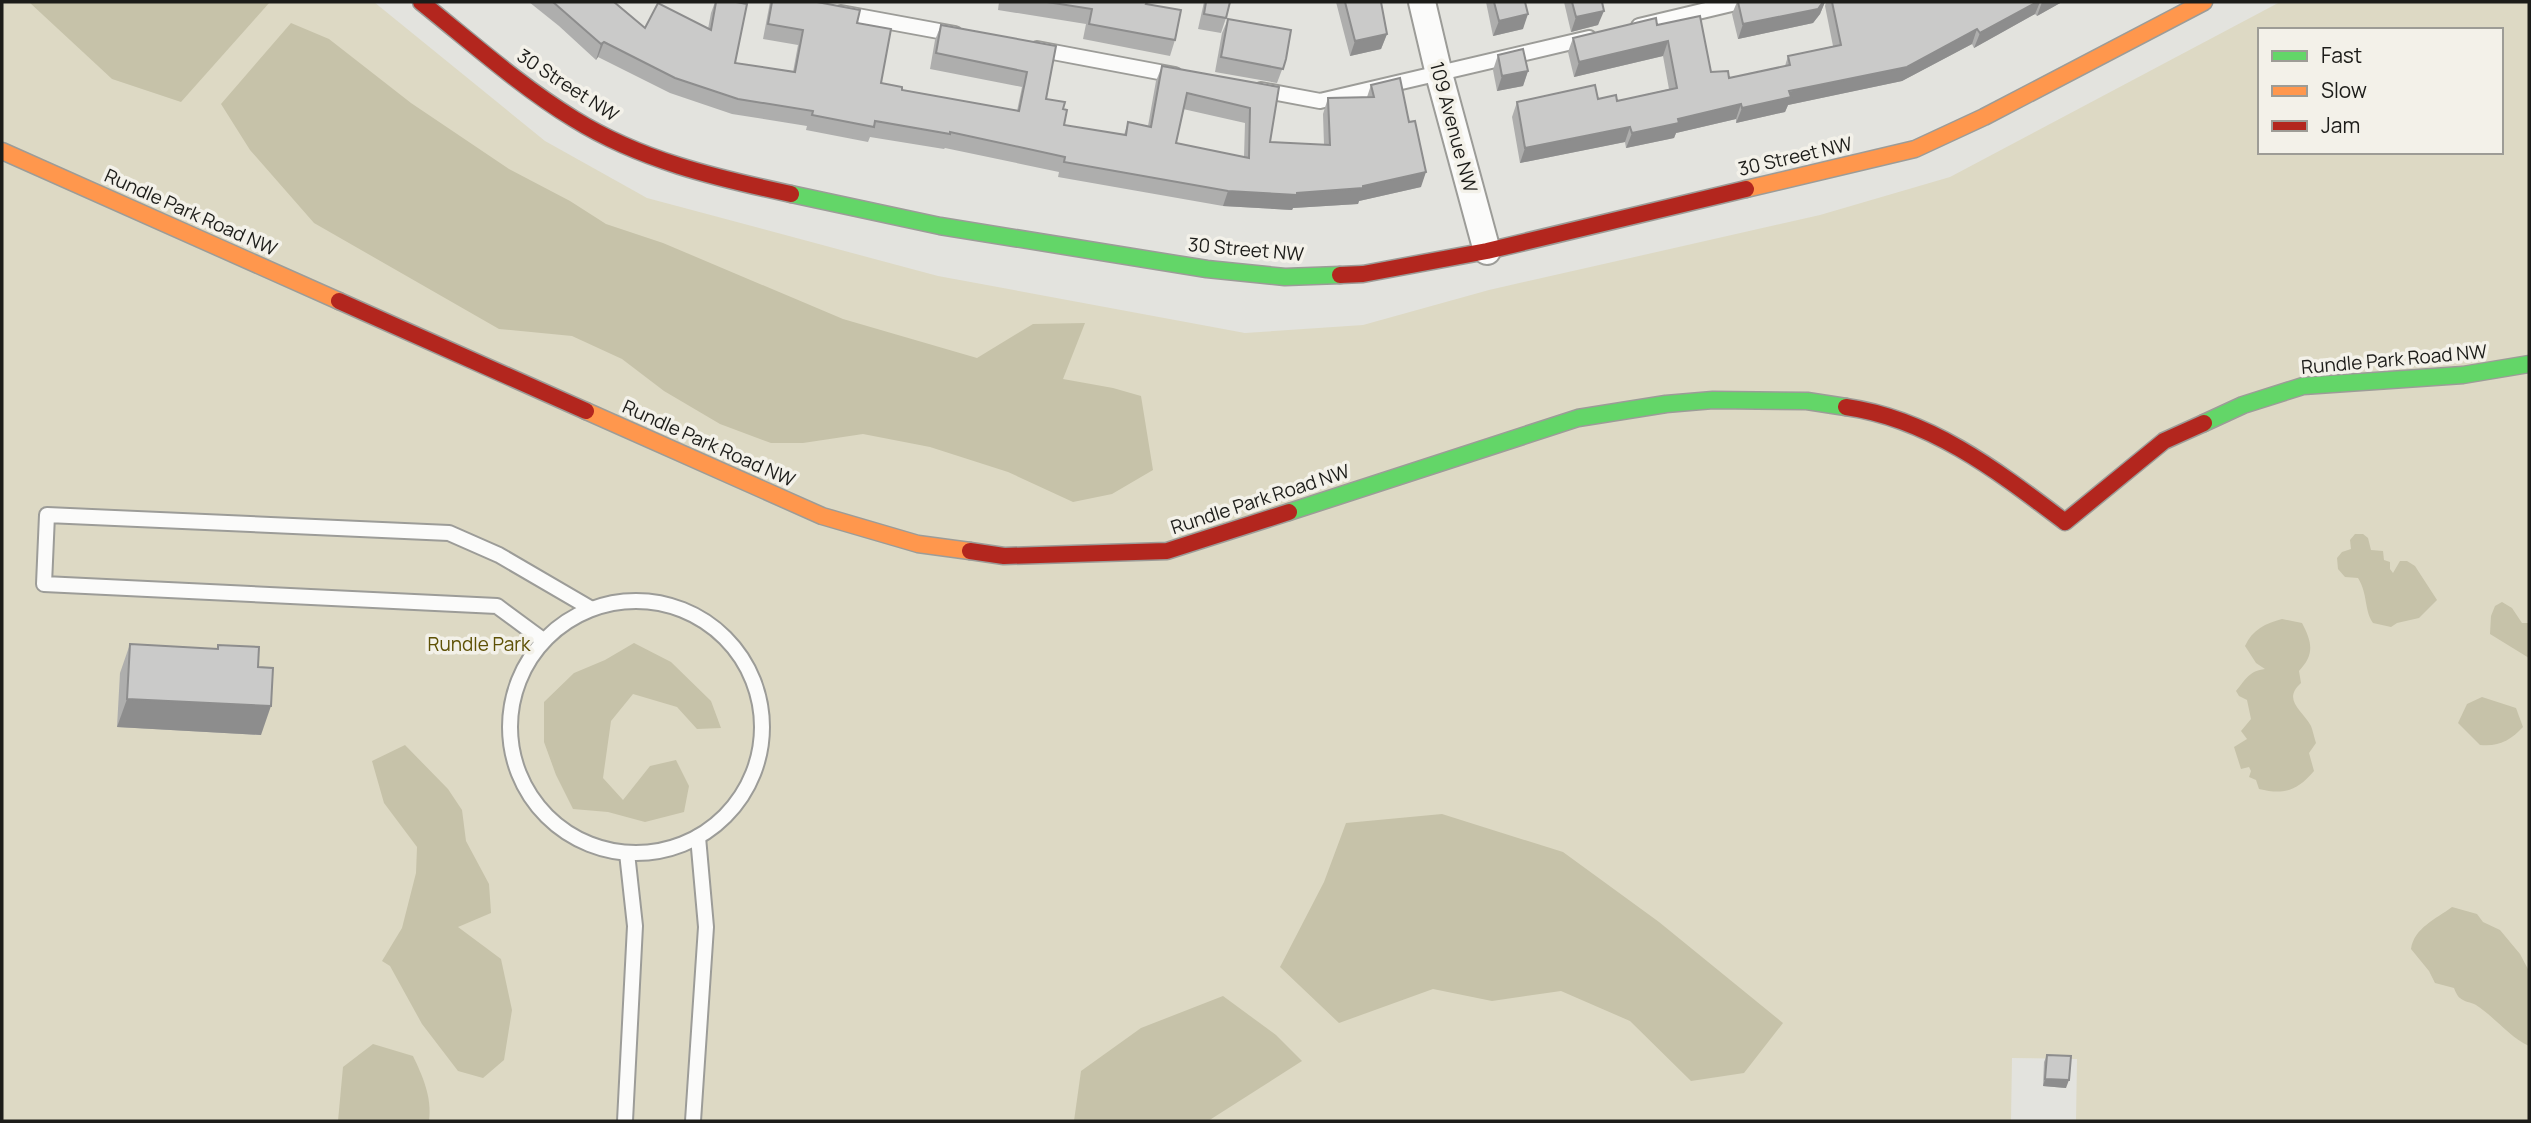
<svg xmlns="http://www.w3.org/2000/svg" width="2531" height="1123" font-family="Manrope,sans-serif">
  <rect width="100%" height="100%" fill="#e3e3de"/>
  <!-- green -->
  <path fill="#ddd9c4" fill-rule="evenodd" d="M2,2H374L545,141L647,198L938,276L1245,333L1363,325L1489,290L1820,215L1950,177L2280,2H2529V1121H2076L2077,1059L2012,1058L2011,1121H2ZM2260,30H2501V152H2260Z"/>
  <!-- forest -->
  <g fill="#c6c2a9">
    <polygon points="29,2 270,2 181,102 112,79"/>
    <polygon points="291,23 329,39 411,103 509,169 570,201 606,224 663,243 843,319 977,358 1033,324 1085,323 1063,379 1113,388 1141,396 1153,470 1112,494 1073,502 1008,472 930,447 863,434 803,443 771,443 720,424 664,391 622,359 572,336 499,329 314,223 250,150 221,104"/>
    <path d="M2355,534H2363L2368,538L2371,550L2383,551L2384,560L2390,562V569L2393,573L2400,561H2407L2415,566L2437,600L2419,618L2397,623L2391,627L2373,623C2364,610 2368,594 2358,578L2345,577L2338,569L2337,558L2342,552L2351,549L2350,540Z"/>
    <polygon points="2502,602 2512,608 2522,623 2529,623 2529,658 2490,634 2491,616 2495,606"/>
    <path d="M2282,619L2302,623C2312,642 2315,654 2299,671L2301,683C2282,700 2302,710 2311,726C2313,731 2314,737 2316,743L2309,753L2314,771C2297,791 2284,795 2259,789L2256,780L2249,777L2251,771L2249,767L2241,769L2234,747L2247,739L2241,731L2251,719L2247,700L2239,696L2236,691C2246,679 2249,671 2265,669L2256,663L2245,646C2252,630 2266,623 2282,619Z"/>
    <polygon points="634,643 671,662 711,701 721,728 697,729 677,707 633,694 611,721 603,778 623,800 650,766 676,760 689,786 684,812 645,822 608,812 573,809 556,775 544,742 544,702 574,673 605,660"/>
    <path d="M2482,697L2516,708L2523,727C2511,740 2499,747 2480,745L2458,723L2467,704Z"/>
    <polygon points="405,745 448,789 462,810 466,841 489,884 491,913 458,927 501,959 512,1010 504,1060 483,1078 458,1071 422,1024 390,966 382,961 402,928 416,873 417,847 384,803 372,761"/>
    <polygon points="1442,814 1563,852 1659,922 1783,1023 1744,1073 1691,1081 1630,1021 1561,991 1492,1001 1433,989 1339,1023 1280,967 1324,882 1346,823"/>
    <path d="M2452,907L2477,914L2483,922L2500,930L2520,954L2529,971V1046C2509,1037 2495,1017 2476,1005C2471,1002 2464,1002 2460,998C2458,997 2455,991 2454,988L2435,983L2429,971L2411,949C2414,928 2436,919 2452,907Z"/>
    <polygon points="1223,996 1276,1035 1302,1061 1208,1121 1074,1121 1081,1071 1141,1028"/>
    <path d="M373,1044L413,1056C423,1077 432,1097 429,1121H338L343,1067Z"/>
  </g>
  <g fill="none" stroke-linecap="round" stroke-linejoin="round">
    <!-- lane casing -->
    <g stroke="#9c9c98" stroke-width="18">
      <g id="lane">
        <polyline points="841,13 955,34"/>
        <polyline points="1639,26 1740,2"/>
        <polyline points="1037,49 1175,75"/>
        <polyline points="1261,90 1320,101 1589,38"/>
        <circle cx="636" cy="727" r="126"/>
        <polyline points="543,640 497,606 44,584 47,515 449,533 499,555 590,608"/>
        <polyline points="625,1121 635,926 627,853"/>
        <polyline points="693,1121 706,927 698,837"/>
      </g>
    </g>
    <!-- street casing -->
    <g stroke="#9c9c98" stroke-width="30">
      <polyline id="street" points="1422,2 1439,74 1487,251"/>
    </g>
    <!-- fast casing -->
    <g stroke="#9c9c98" stroke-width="19">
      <g id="fast">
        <polyline points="791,194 940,226 1207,269 1285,277 1340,275"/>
        <polyline points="2204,423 2243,405 2303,386 2463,375 2529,364"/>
        <polyline points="1289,512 1578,418 1666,404 1713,400 1807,401 1846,407"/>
      </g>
    </g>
    <!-- slow casing -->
    <g stroke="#9c9c98" stroke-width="19">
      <g id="slow">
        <polyline points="2,151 339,301"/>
        <polyline points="1746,189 1915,149 1984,117 2204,2"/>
        <polyline points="586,411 822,516 918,544 970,551"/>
      </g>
    </g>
    <!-- jam casing -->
    <g stroke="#9c9c98" stroke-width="19">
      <g id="jam">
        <path d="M421,2C471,42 520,86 574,119C640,160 716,178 791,194"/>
        <polyline points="1340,275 1363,274 1487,251 1746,189"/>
        <polyline points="339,301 586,411"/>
        <path d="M1846,407C1931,419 1999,472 2065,522L2164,441L2204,423"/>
        <polyline points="970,551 1004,556 1167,551 1289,512"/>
      </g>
    </g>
    <!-- lane -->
    <use href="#lane" stroke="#fbfbfa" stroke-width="14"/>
    <!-- street -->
    <use href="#street" stroke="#fbfbfa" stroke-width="26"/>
    <!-- fast -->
    <use href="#fast" stroke="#63d668" stroke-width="16"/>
    <!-- slow -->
    <use href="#slow" stroke="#ff974d" stroke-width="16"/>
    <!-- jam -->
    <use href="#jam" stroke="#b3261e" stroke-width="16"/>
  </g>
  <!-- wall -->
  <g fill="#aeaead" fill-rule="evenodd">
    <path d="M529,2H615L645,28L708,29L711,13L715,2H736L735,63L793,72L798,45L763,39L770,2H817L857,23L881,83L902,90L1017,111L1022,87L930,69L935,40L941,25L1056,46L1046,99L1063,109L1064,125L1124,135L1128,122L1148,126L1156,81L1162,66L1279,87L1270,142L1324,145L1323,114L1328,98L1367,97L1371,85L1421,187L1359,201L1358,204L1293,208L1292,210L1223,206L1058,177L1059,172L945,148L944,149L870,137L868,142L806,130L807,126L732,114L670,93L598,57L596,60L559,26ZM1183,109L1245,123L1244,157L1176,143Z"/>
    <polygon points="999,2 1147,2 1146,4 1175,40 1170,56 1083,39 1086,24 998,10"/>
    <polygon points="1204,2 1230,2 1226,18 1221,33 1198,29"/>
    <polygon points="1334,2 1381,2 1387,34 1381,49 1350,56 1336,2"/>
    <polygon points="1486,2 1525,2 1523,29 1493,36"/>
    <polygon points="1564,2 1602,2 1598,25 1571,32"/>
    <polygon points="1737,2 1825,2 1820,14 1813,23 1738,39 1732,14"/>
    <polygon points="1826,2 2062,2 2037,16 2035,14 1974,48 1972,44 1902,81 1788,105 1785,112 1736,123 1736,119 1676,133 1674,138 1626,148 1625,142 1520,163 1512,117 1517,102 1598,99 1617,101 1669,89 1663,56 1574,77 1568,52 1573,38 1657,25 1711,72 1729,78 1785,66 1788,56 1833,46 1825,6"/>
    <polygon points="1228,19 1286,59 1277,83 1215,72 1222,33"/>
    <polygon points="1498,55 1528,71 1523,86 1497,91 1493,70"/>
    <polygon points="130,644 217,649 218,645 258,667 261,735 117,727 120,673"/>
    <polygon points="2047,1055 2066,1088 2043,1086 2044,1062"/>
  </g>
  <!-- shaded-wall -->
  <g fill="#8d8d8d">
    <polygon points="1825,2 1820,14 1813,23 1738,39 1743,24"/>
    <polygon points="2037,2 2040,2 2035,14 1974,48 1980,33"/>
    <polygon points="2042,2 2062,2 2037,16"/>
    <polygon points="1604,11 1598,25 1571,32 1576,17"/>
    <polygon points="1528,14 1523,29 1493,36 1499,21"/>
    <polygon points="1977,29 1972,44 1902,81 1788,105 1785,112 1736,123 1742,108"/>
    <polygon points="1387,34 1381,49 1350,56 1355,41"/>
    <polygon points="1668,41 1663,56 1574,77 1579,62"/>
    <polygon points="604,42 598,57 596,60 601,44"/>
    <polygon points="1528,71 1523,86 1497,91 1502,76"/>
    <polygon points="1741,104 1736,119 1676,133 1674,138 1626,148 1632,133 1678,119"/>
    <polygon points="1630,127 1625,142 1520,163 1525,148"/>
    <polygon points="1426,172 1421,187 1359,201 1358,204 1293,208 1292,210 1223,206 1228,191 1297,193 1363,186"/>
    <polygon points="127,699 271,706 261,735 117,727"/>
    <polygon points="2045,1079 2069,1080 2066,1088 2043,1086"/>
  </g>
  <!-- building -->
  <g fill="#cacac9" stroke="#8d8d8d" stroke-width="2" fill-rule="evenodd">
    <path d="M553,2H614L645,28L658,3L711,30L716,2H736L747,4L735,63L795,72L803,30L768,24L772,2H817L860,10L857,23L891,29L881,83L902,87V90L1019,111L1027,72L936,53L941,25L1056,46L1046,99L1065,102L1063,109L1067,110L1064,125L1126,135L1128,122L1151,127L1162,66L1279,87L1270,142L1330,145L1328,98L1374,97L1371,85L1400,78L1409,122L1415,121L1426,172L1363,186V188L1297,193V195L1228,191L1064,162L1065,157L950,132V134L875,121L874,127L812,115L813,111L738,99L675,78L604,42L601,44ZM1187,93L1250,108L1249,158L1176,143Z"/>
    <polygon points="1047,2 1147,2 1146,4 1181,10 1175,40 1089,24 1092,9"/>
    <polygon points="1206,2 1230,2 1226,18 1204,14"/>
    <polygon points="1345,2 1381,2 1387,34 1355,41"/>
    <polygon points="1494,2 1525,2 1528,14 1499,21"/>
    <polygon points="1572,2 1602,2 1604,11 1576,17"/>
    <polygon points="1738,2 1823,2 1818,9 1743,24"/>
    <polygon points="1832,2 2037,2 1980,33 1977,29 1907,67 1789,91 1791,97 1742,108 1741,104 1678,119 1679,123 1632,133 1630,127 1525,148 1517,102 1595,85 1598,99 1616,95 1617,101 1677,88 1668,41 1579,62 1573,38 1656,18 1657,25 1700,16 1711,72 1728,71 1729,78 1790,65 1788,56 1841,45"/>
    <polygon points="1228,19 1291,30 1286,59 1283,69 1221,57"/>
    <polygon points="1523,49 1528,71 1502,76 1498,55"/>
    <polygon points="130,644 218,649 218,645 259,647 258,667 273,668 271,706 127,699"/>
    <polygon points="2047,1055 2071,1056 2069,1080 2045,1079"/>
  </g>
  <g text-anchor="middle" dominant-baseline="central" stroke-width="7" stroke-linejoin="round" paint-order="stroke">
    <!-- street labels -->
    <g font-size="19" fill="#1c1c19" stroke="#f3f1e9">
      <text transform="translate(568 85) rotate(33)">30 Street NW</text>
      <text transform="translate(1454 127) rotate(75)">109 Avenue NW</text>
      <text transform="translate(1795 156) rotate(-13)">30 Street NW</text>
      <text transform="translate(191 212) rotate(24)">Rundle Park Road NW</text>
      <text transform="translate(1246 249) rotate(5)">30 Street NW</text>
      <text transform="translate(2394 359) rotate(-5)">Rundle Park Road NW</text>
      <text transform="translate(709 443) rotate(24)">Rundle Park Road NW</text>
      <text transform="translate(1260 499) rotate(-18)">Rundle Park Road NW</text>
    </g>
    <!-- park labels -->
    <g font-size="19" fill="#5e5105" stroke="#f3f1e9">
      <text x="479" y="644">Rundle Park</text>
    </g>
  </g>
  <!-- border -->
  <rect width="2531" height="1123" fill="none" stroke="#1c1c19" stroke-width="7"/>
  <!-- legend -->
  <rect x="2258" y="28" width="245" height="126" fill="#f3f1e9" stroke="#9d9c96" stroke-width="2"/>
  <rect x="2272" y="51" width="35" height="10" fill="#63d668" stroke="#9d9c96" stroke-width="2"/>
  <text x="2321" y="63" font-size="21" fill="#1c1c19">Fast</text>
  <rect x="2272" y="86" width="35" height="10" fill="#ff974d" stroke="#9d9c96" stroke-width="2"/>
  <text x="2321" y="98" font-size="21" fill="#1c1c19">Slow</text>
  <rect x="2272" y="121" width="35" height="10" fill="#b3261e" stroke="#9d9c96" stroke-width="2"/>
  <text x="2321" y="133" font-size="21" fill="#1c1c19">Jam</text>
</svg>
